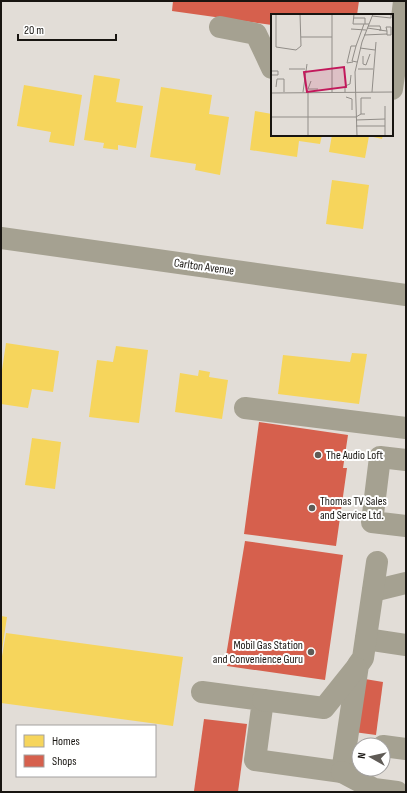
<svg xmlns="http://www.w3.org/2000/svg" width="407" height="793" font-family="'Sofia Sans Condensed',sans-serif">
  <rect width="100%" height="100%" fill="#e2ddd7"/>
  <!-- homes -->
  <g fill="#f6d55c">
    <polygon points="94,75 120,79 116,102 143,106 136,148 118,145 118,150 103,148 104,143 84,140"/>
    <polygon points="24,85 82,95 74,146 49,142 51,132 17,126"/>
    <polygon points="161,87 212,95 209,114 229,117 220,175 195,170 196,164 150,157"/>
    <polygon points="255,111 272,114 272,135 322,135 320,144 299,141 297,157 250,150"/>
    <polygon points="332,135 383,135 382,139 369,136 365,158 329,152"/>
    <polygon points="332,180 369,185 363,229 326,224"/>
    <polygon points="6,343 59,351 53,392 32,389 28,408 1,404 1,377"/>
    <polygon points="116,346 148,350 139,423 89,417 97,360 113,362"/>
    <polygon points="352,353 367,354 359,404 278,394 283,355 350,362"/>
    <polygon points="199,370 210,372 209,377 228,380 222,419 175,412 180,373 198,376"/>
    <polygon points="32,438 61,442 55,489 25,485"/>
    <polygon points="1,616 7,617 2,650 1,650"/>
    <polygon points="6,633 183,657 173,726 1,703 1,662"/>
  </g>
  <!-- shops -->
  <g fill="#d6604d">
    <polygon points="173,1 359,1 357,15 272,15 272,25 172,11"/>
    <polygon points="259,422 348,435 343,468 347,468 336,546 244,534"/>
    <polygon points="245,541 343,555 325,680 227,666 227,662 225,662"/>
    <polygon points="347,676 383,682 376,735 339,730"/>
    <polygon points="204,719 247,724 238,792 194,791"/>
  </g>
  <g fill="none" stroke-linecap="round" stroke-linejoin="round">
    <!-- minor -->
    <g stroke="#a5a191" stroke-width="22">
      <polyline points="404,1 401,27 406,27"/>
      <polyline points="220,27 256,34 272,68"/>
      <polyline points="392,89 401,27"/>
      <polyline points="1,238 406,295"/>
      <polyline points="245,408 406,428"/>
      <polyline points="406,460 380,457 372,522 406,526"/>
      <polyline points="373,591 406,583"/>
      <polyline points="366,639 406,645"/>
      <polyline points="202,692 263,700 255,760 342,772 358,665 363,658 377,562"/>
      <polyline points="263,700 324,708 356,668"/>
      <polyline points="383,746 406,749"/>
      <polyline points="342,772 374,789 397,792"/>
    </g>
  </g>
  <!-- markers -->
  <g fill="#5f5b56" stroke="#fff" stroke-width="1.5">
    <circle cx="318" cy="455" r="4"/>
    <circle cx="312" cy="508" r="4"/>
    <circle cx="311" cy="652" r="4"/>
  </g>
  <g text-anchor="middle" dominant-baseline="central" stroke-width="4" stroke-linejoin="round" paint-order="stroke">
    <!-- street labels -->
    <g font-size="12" fill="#181511" stroke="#fff">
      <text transform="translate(204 267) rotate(8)">Carlton Avenue</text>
    </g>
    <!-- poi labels -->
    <g font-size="12" fill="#181511" stroke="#fff" text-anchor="start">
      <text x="326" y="455">The Audio Loft</text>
      <text x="320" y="501">Thomas TV Sales<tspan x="320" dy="14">and Service Ltd.</tspan></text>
      <text x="303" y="645" text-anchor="end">Mobil Gas Station<tspan x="303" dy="14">and Convenience Guru</tspan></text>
    </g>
  </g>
  <!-- overview -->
  <g transform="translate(271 14)">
    <rect width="122" height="122" fill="#e2ddd7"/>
    <path fill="none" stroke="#918d88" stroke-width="1" d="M5,0V33L25,36L30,32L29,0M83,0L82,10H98M101,2L120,4V0M83,4H94V10M97,12H109L110,16M96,14L110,16M80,15L95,16M108,16L116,17L115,13H120V21H116V17M93,21L116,20M30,23H61M85,32L93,10M89,34L104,36M92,42V50L95,51L99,40M82,48L76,49L80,32H85L81,47L86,48M18,55H34M87,55H102M0,57H7V61H0M40,67L37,75H47M5,73L6,65H13V78M32,78L36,50M37,78V122M61,78V0M74,78V72L79,70L80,61M101,78L105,28M0,79L122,78M75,83L81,85V96M114,92V122M94,100H90V84H100M0,103H85L90,100M85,106L114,105M85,112H114M86,122L84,58L91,28L102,0"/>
    <path fill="#c2185b" fill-opacity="0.15" stroke="#c2185b" stroke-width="2" d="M73,53L75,73L36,78L33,58Z"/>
    <rect width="122" height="122" fill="none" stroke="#181511" stroke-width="2"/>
  </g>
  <!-- border -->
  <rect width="407" height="793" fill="none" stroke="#181511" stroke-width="4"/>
  <!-- legend -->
  <rect x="16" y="725" width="140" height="52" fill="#ffffff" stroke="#a3a1a0"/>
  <rect x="24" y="735" width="20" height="12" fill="#f6d55c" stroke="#a3a1a0"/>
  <text x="52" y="745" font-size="12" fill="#181511">Homes</text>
  <rect x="24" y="755" width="20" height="12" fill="#d6604d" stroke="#a3a1a0"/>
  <text x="52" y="765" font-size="12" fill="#181511">Shops</text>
  <!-- north arrow -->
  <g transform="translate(371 757) rotate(278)"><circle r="19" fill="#ffffff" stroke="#a3a1a0"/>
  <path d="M0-3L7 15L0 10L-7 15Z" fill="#5f5b56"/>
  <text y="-6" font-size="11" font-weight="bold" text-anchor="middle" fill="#181511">N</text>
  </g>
  <!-- scale -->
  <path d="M18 34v6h98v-6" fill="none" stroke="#181511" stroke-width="2"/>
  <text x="24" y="34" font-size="12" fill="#181511" stroke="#ffffff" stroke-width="3" paint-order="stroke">20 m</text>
</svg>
